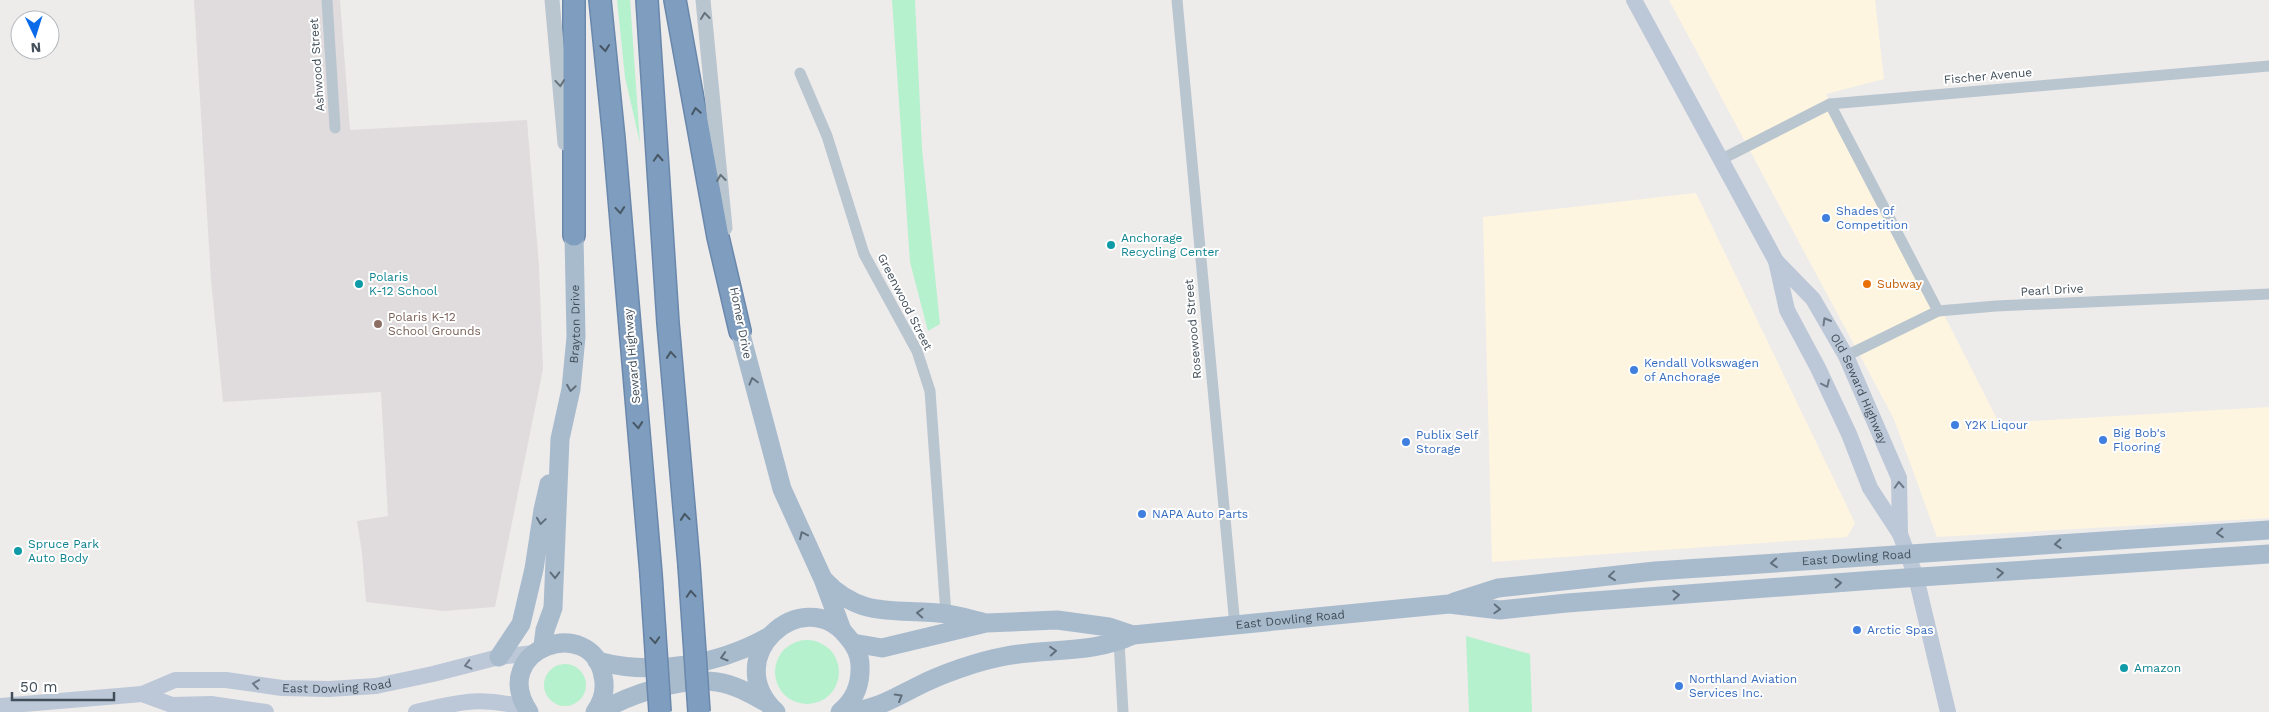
<svg xmlns="http://www.w3.org/2000/svg" width="2269" height="712" font-family="'Work Sans',sans-serif">
  <rect width="100%" height="100%" fill="#eeebeb"/>
  <!-- commercial -->
  <g fill="#fdf5e0">
    <polygon points="1669,0 1875,0 1884,79 1826,94 1930,287 1999,423 2269,407 2269,518 1937,537 1894,419"/>
    <polygon points="1696,193 1855,523 1847,537 1492,562 1483,217"/>
  </g>
  <!-- education -->
  <polygon fill="#e0dcdd" points="194,0 340,0 350,130 527,120 539,266 543,369 495,607 443,611 366,602 362,553 357,521 388,516 381,392 223,402 211,280"/>
  <!-- green -->
  <g fill="#b4f1cc">
    <polygon points="617,0 630,0 640,143 625,77"/>
    <polygon points="892,0 915,0 922,149 940,324 928,331 910,262"/>
    <polygon points="1466,636 1530,654 1532,712 1469,712"/>
    <circle cx="807" cy="672" r="32"/>
    <circle cx="565" cy="685" r="21"/>
  </g>
  <g fill="none" stroke-linecap="round" stroke-linejoin="round">
    <!-- motorway casing -->
    <g stroke="#6a88ab" stroke-width="24">
      <g id="motorway">
        <polyline points="574,0 574,235"/>
        <polyline points="600,0 614,139 651,574"/>
        <polyline points="647,0 668,323 689,565"/>
        <polyline points="675,0 718,237 740,331"/>
      </g>
    </g>
    <!-- minor -->
    <g stroke="#bac6cf" stroke-width="11">
      <polyline points="327,0 335,128"/>
      <polyline points="1177,0 1235,626"/>
      <polyline points="800,73 827,136 864,254 917,351 930,391 946,614"/>
      <polyline points="1830,104 1938,311"/>
      <polyline points="1722,159 1830,104 2269,66"/>
      <polyline points="1846,356 1938,311 1996,306 2269,294"/>
      <polyline points="1119,641 1123,712"/>
    </g>
    <!-- tertiary -->
    <g stroke="#bac6cf" stroke-width="15">
      <polyline points="552,0 565,143"/>
      <polyline points="703,0 725,228"/>
    </g>
    <!-- secondary -->
    <g stroke="#bcc8d7" stroke-width="16">
      <polyline points="1634,0 1776,261 1787,310 1818,368 1849,434 1870,488 1900,534 1916,577 1948,712"/>
      <path id="s1" d="M1776,261L1813,299L1846,356L1899,478L1900,534"/>
      <polyline points="142,694 172,705 211,704 266,712"/>
      <path id="s2" d="M0,706L142,694L175,680H226L282,688L329,689L376,686L433,674L499,657L533,653"/>
      <path d="M416,712C460,702 481,696 526,708"/>
    </g>
    <!-- primary -->
    <g stroke="#a8bbcd" stroke-width="19">
      <polyline points="740,331 782,489 823,579 842,630"/>
      <path d="M824,580C862,621 900,607 948,614C959,616 971,619 982,622"/>
      <path id="s3" d="M1454,602L1498,588L1655,571L2269,530"/>
      <polyline points="853,643 882,648 986,623 1057,620 1109,627 1133,635"/>
      <path id="s4" d="M543,646L545,630L553,608L560,439L571,389L576,337L574,235"/>
      <polyline points="499,657 521,624 534,569 543,510 549,484"/>
      <path d="M597,661C653,676 718,665 768,637"/>
      <path d="M529,712C487,649 592,613 603,676C606,689 603,701 595,712"/>
      <path d="M600,712C629,694 683,677 717,682C736,685 751,694 767,703"/>
      <path d="M776,712C718,657 802,583 846,635C854,644 860,653 860,665C861,684 855,700 840,712"/>
      <path id="s5" d="M853,712C880,707 892,699 916,687C941,674 978,661 1006,656C1047,648 1094,654 1133,635L1449,604L1500,610L1567,603L1875,580L2269,554"/>
    </g>
    <!-- motorway -->
    <use href="#motorway" stroke="#7e9dbf" stroke-width="21"/>
    <!-- motorway-bridge casing -->
    <g stroke="#6a88ab" stroke-width="24" stroke-linecap="butt">
      <g id="motorway-bridge">
        <polyline points="689,565 699,712"/>
        <polyline points="651,574 660,712"/>
      </g>
    </g>
    <!-- motorway-bridge -->
    <use href="#motorway-bridge" stroke="#7e9dbf" stroke-width="21"/>
  </g>
  <!-- one-way arrows -->
  <defs><path id="oneway-chevron" d="M-2-3.5L2.5 0L-2 3.5" fill="none" stroke-width="1.6" stroke-linecap="round" stroke-linejoin="round" transform="scale(1.25)"/></defs>
  <g stroke="#66737d">
    <use href="#oneway-chevron" transform="translate(705 16) rotate(-96)"/>
    <use href="#oneway-chevron" transform="translate(560 83) rotate(85)"/>
    <use href="#oneway-chevron" transform="translate(721 178) rotate(-96)"/>
  </g>
  <g stroke="#485764">
    <use href="#oneway-chevron" transform="translate(605 48) rotate(84)"/>
    <use href="#oneway-chevron" transform="translate(696 111) rotate(-100)"/>
    <use href="#oneway-chevron" transform="translate(658 158) rotate(-93)"/>
    <use href="#oneway-chevron" transform="translate(620 210) rotate(85)"/>
    <use href="#oneway-chevron" transform="translate(671 355) rotate(-95)"/>
    <use href="#oneway-chevron" transform="translate(638 425) rotate(85)"/>
    <use href="#oneway-chevron" transform="translate(685 517) rotate(-95)"/>
    <use href="#oneway-chevron" transform="translate(691 594) rotate(-94)"/>
    <use href="#oneway-chevron" transform="translate(655 640) rotate(86)"/>
  </g>
  <g stroke="#6d7986">
    <use href="#oneway-chevron" transform="translate(1826 321) rotate(-120)"/>
    <use href="#oneway-chevron" transform="translate(1826 384) rotate(65)"/>
    <use href="#oneway-chevron" transform="translate(1899 485) rotate(-93)"/>
    <use href="#oneway-chevron" transform="translate(468 665) rotate(166)"/>
    <use href="#oneway-chevron" transform="translate(256 684) rotate(-172)"/>
  </g>
  <g stroke="#616f7c">
    <use href="#oneway-chevron" transform="translate(753 381) rotate(-105)"/>
    <use href="#oneway-chevron" transform="translate(571 388) rotate(99)"/>
    <use href="#oneway-chevron" transform="translate(541 521) rotate(98)"/>
    <use href="#oneway-chevron" transform="translate(2220 533) rotate(176)"/>
    <use href="#oneway-chevron" transform="translate(803 535) rotate(-115)"/>
    <use href="#oneway-chevron" transform="translate(2058 544) rotate(176)"/>
    <use href="#oneway-chevron" transform="translate(1774 563) rotate(176)"/>
    <use href="#oneway-chevron" transform="translate(2000 573) rotate(-4)"/>
    <use href="#oneway-chevron" transform="translate(555 575) rotate(89)"/>
    <use href="#oneway-chevron" transform="translate(1612 576) rotate(174)"/>
    <use href="#oneway-chevron" transform="translate(1838 583) rotate(-4)"/>
    <use href="#oneway-chevron" transform="translate(1676 595) rotate(-4)"/>
    <use href="#oneway-chevron" transform="translate(1497 609) rotate(3)"/>
    <use href="#oneway-chevron" transform="translate(920 613) rotate(-177)"/>
    <use href="#oneway-chevron" transform="translate(1053 651) rotate(-4)"/>
    <use href="#oneway-chevron" transform="translate(724 657) rotate(163)"/>
    <use href="#oneway-chevron" transform="translate(899 697) rotate(-30)"/>
  </g>
  <!-- markers -->
  <g fill="#3f7fe0" stroke="#fff" stroke-width="2">
    <circle cx="1826" cy="218" r="5"/>
    <circle cx="1634" cy="370" r="5"/>
    <circle cx="1955" cy="425" r="5"/>
    <circle cx="2103" cy="440" r="5"/>
    <circle cx="1406" cy="442" r="5"/>
    <circle cx="1142" cy="514" r="5"/>
    <circle cx="1857" cy="630" r="5"/>
    <circle cx="1679" cy="686" r="5"/>
  </g>
  <g fill="#0f9aa8" stroke="#fff" stroke-width="2">
    <circle cx="1111" cy="245" r="5"/>
    <circle cx="359" cy="284" r="5"/>
    <circle cx="18" cy="551" r="5"/>
    <circle cx="2124" cy="668" r="5"/>
  </g>
  <circle fill="#e8710a" stroke="#fff" stroke-width="2" cx="1867" cy="284" r="5"/>
  <circle fill="#8d6e63" stroke="#fff" stroke-width="2" cx="378" cy="324" r="5"/>
  <g text-anchor="middle" dominant-baseline="central" stroke-width="4" stroke-linejoin="round" paint-order="stroke">
    <!-- street labels -->
    <g font-size="12" fill="#424f5a" stroke="#fff">
      <text transform="translate(317 65) rotate(-94)">Ashwood Street</text>
      <text transform="translate(1988 76) rotate(-5)">Fischer Avenue</text>
      <text transform="translate(2052 290) rotate(-3)">Pearl Drive</text>
      <text transform="translate(905 302) rotate(63)">Greenwood Street</text>
      <text transform="translate(741 323) rotate(79)">Homer Drive</text>
      <text stroke="none"><textPath href="#s4" startOffset="325">Brayton Drive</textPath></text>
      <text transform="translate(1193 329) rotate(-95)">Rosewood Street</text>
      <text transform="translate(632 356) rotate(-95)">Seward Highway</text>
      <text stroke="none"><textPath href="#s1" startOffset="154">Old Seward Highway</textPath></text>
      <text stroke="none"><textPath href="#s3" startOffset="406">East Dowling Road</textPath></text>
      <text stroke="none"><textPath href="#s5" startOffset="451">East Dowling Road</textPath></text>
      <text stroke="none"><textPath href="#s2" startOffset="341">East Dowling Road</textPath></text>
    </g>
    <!-- shop labels -->
    <g font-size="12" fill="#366cbe" stroke="#fff" text-anchor="start">
      <text x="1836" y="211">Shades of<tspan x="1836" dy="14">Competition</tspan></text>
      <text x="1644" y="363">Kendall Volkswagen<tspan x="1644" dy="14">of Anchorage</tspan></text>
      <text x="1965" y="425">Y2K Liqour</text>
      <text x="2113" y="433">Big Bob's<tspan x="2113" dy="14">Flooring</tspan></text>
      <text x="1416" y="435">Publix Self<tspan x="1416" dy="14">Storage</tspan></text>
      <text x="1152" y="514">NAPA Auto Parts</text>
      <text x="1867" y="630">Arctic Spas</text>
      <text x="1689" y="679">Northland Aviation<tspan x="1689" dy="14">Services Inc.</tspan></text>
    </g>
    <!-- culture labels -->
    <g font-size="12" fill="#0d838f" stroke="#fff" text-anchor="start">
      <text x="1121" y="238">Anchorage<tspan x="1121" dy="14">Recycling Center</tspan></text>
      <text x="369" y="277">Polaris<tspan x="369" dy="14">K-12 School</tspan></text>
      <text x="28" y="544">Spruce Park<tspan x="28" dy="14">Auto Body</tspan></text>
      <text x="2134" y="668">Amazon</text>
    </g>
    <!-- food labels -->
    <g font-size="12" fill="#c56008" stroke="#fff" text-anchor="start">
      <text x="1877" y="284">Subway</text>
    </g>
    <!-- education labels -->
    <g font-size="12" fill="#785e54" stroke="#fff" text-anchor="start">
      <text x="388" y="317">Polaris K-12<tspan x="388" dy="14">School Grounds</tspan></text>
    </g>
  </g>
  <!-- north arrow -->
  <g transform="translate(35 35) rotate(176)"><circle r="24" fill="#ffffff" stroke="#b3b9bd"/>
  <path d="M0-4L9 19L0 12L-9 19Z" fill="#0b6ae8"/>
  <text y="-8" font-size="14" font-weight="bold" text-anchor="middle" fill="#424f5a">N</text>
  </g>
  <!-- scale -->
  <path d="M12 692v8h102v-8" fill="none" stroke="#424f5a" stroke-width="2.5"/>
  <text x="20" y="692" font-size="15" fill="#424f5a" stroke="#ffffff" stroke-width="4" paint-order="stroke">50 m</text>
</svg>
